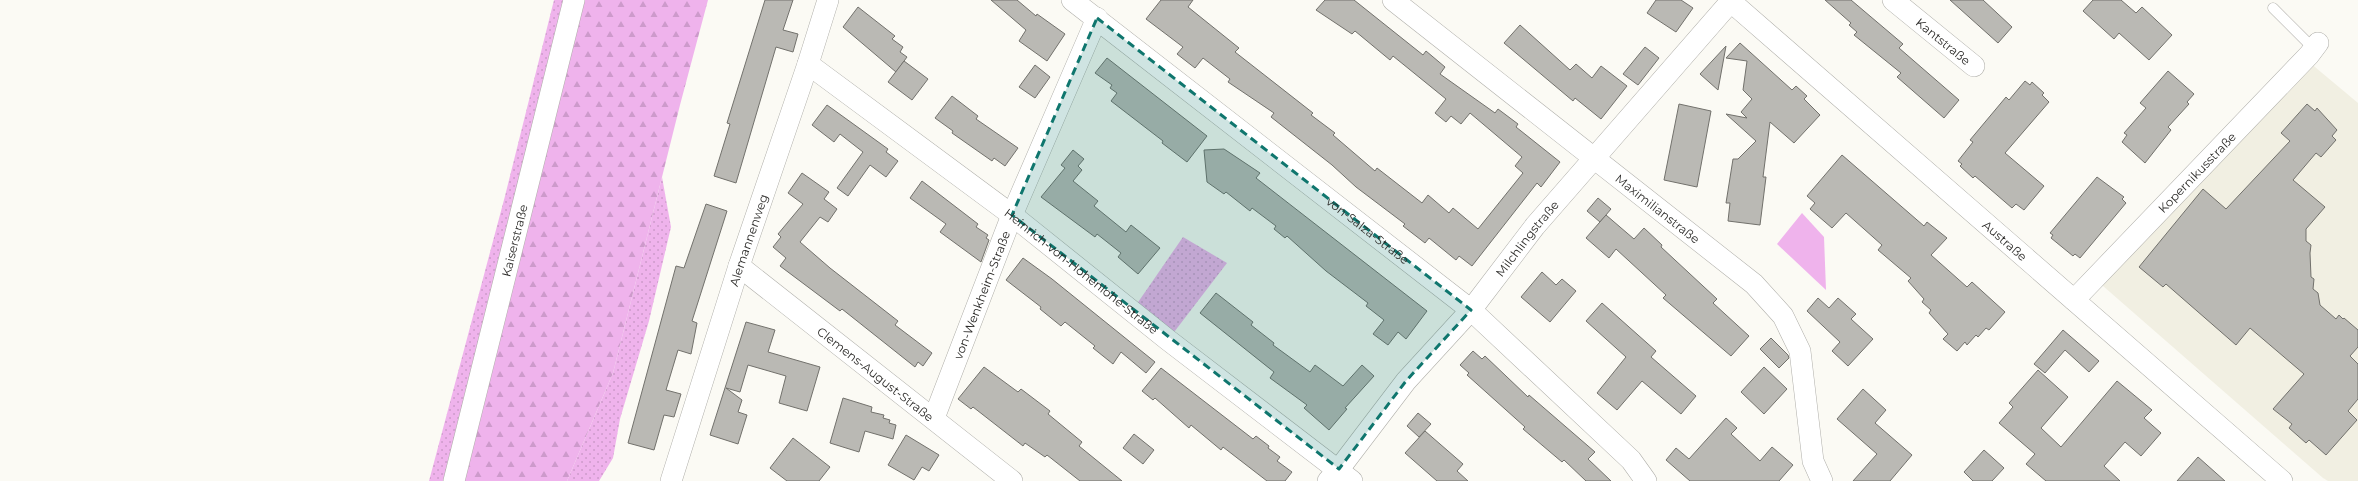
<svg xmlns="http://www.w3.org/2000/svg" width="2358" height="481" font-family="Montserrat,sans-serif">
  <defs>
    <pattern id="grass-dots" width="8" height="8" patternUnits="userSpaceOnUse"><rect width="8" height="8" fill="#efb3ec"/><path d="M2 2h.1M6 6h.1" fill="none" stroke="#cd9acb" stroke-width="1.8" stroke-linecap="round"/></pattern>
    <pattern id="forest-firs" width="22" height="20" patternUnits="userSpaceOnUse"><rect width="22" height="20" fill="#efb3ec"/><path d="M5 1l3.5 6h-7zM16 11l3.5 6h-7z" fill="#cd9acb"/></pattern>
  </defs>
  <rect width="100%" height="100%" fill="#fbfaf4"/>
  <!-- built -->
  <polygon fill="#f1efe2" points="2309,62 2358,103 2358,481 2328,481 2323,478 2095,279"/>
  <!-- grass -->
  <g fill="url(#grass-dots)">
    <polygon points="554,0 574,0 454,481 429,481 505,196"/>
    <polygon points="662,177 671,227 649,321 620,419 613,458 599,481 567,481 613,373"/>
    <polygon points="1183,237 1227,263 1168,340 1132,311"/>
  </g>
  <!-- forest -->
  <polygon fill="url(#forest-firs)" points="573,0 708,0 680,105 613,373 567,481 453,481"/>
  <!-- park -->
  <polygon fill="#efb3ec" points="1802,213 1824,237 1826,290 1777,244"/>
  <!-- building -->
  <g fill="#bab9b4" stroke="#72716c">
    <polygon points="765,0 793,0 783,30 798,34 793,52 776,47 736,183 714,176 730,124 727,123"/>
    <polygon points="991,0 1017,0 1036,16 1037,14 1065,34 1047,61 1019,41 1026,30"/>
    <polygon points="1161,0 1193,0 1188,7 1239,48 1235,52 1313,113 1311,115 1335,133 1333,135 1375,171 1377,168 1422,203 1428,195 1449,213 1453,208 1478,229 1523,173 1515,166 1522,157 1470,113 1461,124 1451,116 1446,122 1435,113 1446,99 1393,56 1390,60 1355,31 1352,34 1316,10 1325,0 1354,0 1423,55 1426,51 1445,67 1440,74 1495,113 1498,109 1518,124 1516,127 1560,162 1541,187 1537,183 1472,266 1459,256 1456,260 1429,238 1425,243 1403,226 1405,224 1356,187 1332,165 1271,117 1274,113 1228,82 1230,79 1203,58 1195,68 1177,54 1183,47 1146,19"/>
    <polygon points="1656,0 1681,0 1693,8 1676,32 1647,13"/>
    <polygon points="1825,0 1851,0 1903,44 1899,48 1959,100 1944,118 1897,77 1901,73 1854,35 1857,32 1849,25 1851,23"/>
    <polygon points="1950,0 1983,0 2012,27 1998,43"/>
    <polygon points="2093,0 2121,0 2136,13 2142,7 2172,35 2149,60 2119,33 2114,39 2083,11"/>
    <polygon points="858,7 895,36 892,39 903,47 900,52 907,57 896,72 843,27"/>
    <polygon points="1520,25 1570,70 1576,64 1592,78 1601,66 1627,86 1601,119 1575,98 1573,101 1504,43"/>
    <polygon points="1740,43 1792,90 1796,86 1807,96 1804,99 1820,115 1794,143 1770,122 1763,177 1766,177 1760,225 1728,221 1730,203 1726,203 1733,159 1738,159 1756,141 1726,114 1747,118 1741,112 1752,99 1743,90 1747,61 1726,58"/>
    <polygon points="1726,46 1718,90 1700,74"/>
    <polygon points="1645,47 1659,58 1638,85 1623,74"/>
    <polygon points="1107,58 1207,136 1187,162 1162,143 1163,141 1111,101 1117,93 1110,88 1112,85 1095,73"/>
    <polygon points="904,61 928,79 912,100 888,82"/>
    <polygon points="1035,65 1050,77 1035,98 1019,87"/>
    <polygon points="2168,71 2194,94 2187,102 2189,104 2168,127 2171,130 2145,163 2122,142 2127,135 2124,133 2146,108 2140,103"/>
    <polygon points="2025,81 2030,85 2032,82 2044,93 2042,95 2049,102 2005,153 2044,186 2024,210 2016,204 2012,208 1975,176 1973,178 1960,166 1962,164 1958,161 1973,142 1970,140 2006,97 2009,100"/>
    <polygon points="952,96 978,116 976,119 1018,148 1005,166 994,158 992,161 952,133 953,131 935,118"/>
    <polygon points="1679,104 1711,111 1697,187 1664,180"/>
    <polygon points="2307,104 2315,111 2317,108 2337,130 2332,136 2336,140 2321,157 2316,153 2293,180 2325,207 2306,229 2306,241 2311,245 2310,253 2311,277 2314,279 2313,289 2318,293 2320,305 2336,319 2339,315 2343,319 2344,318 2358,330 2358,347 2350,356 2358,364 2358,399 2348,411 2357,420 2326,455 2309,440 2306,443 2289,428 2292,424 2273,409 2304,374 2250,328 2236,345 2166,284 2163,287 2139,267 2203,189 2226,209 2290,141 2281,133"/>
    <polygon points="827,105 888,149 886,152 898,161 886,177 870,165 848,196 837,188 863,152 840,134 834,142 812,125"/>
    <polygon points="1224,149 1260,173 1256,178 1427,311 1406,339 1398,332 1388,345 1373,334 1384,320 1366,306 1368,303 1326,271 1287,236 1285,238 1274,229 1276,226 1252,208 1250,211 1226,192 1224,194 1207,182 1204,150"/>
    <polygon points="1073,150 1084,159 1078,166 1082,170 1073,181 1098,201 1094,206 1126,232 1131,225 1160,248 1138,274 1118,257 1121,253 1097,234 1095,237 1041,197 1065,168 1061,165"/>
    <polygon points="1842,155 1924,226 1927,222 1947,238 1931,255 1967,287 1972,282 2005,312 1989,330 1986,328 1978,337 1976,335 1967,345 1965,342 1957,351 1943,339 1948,334 1929,313 1931,310 1922,302 1924,299 1908,281 1911,278 1878,250 1882,245 1846,213 1832,228 1810,209 1815,203 1807,196"/>
    <polygon points="802,173 829,192 824,199 837,209 828,222 820,217 800,242 830,268 898,321 895,325 932,353 923,366 918,362 915,367 842,309 840,311 780,266 786,258 773,247 781,237 778,234 803,204 788,193"/>
    <polygon points="2097,177 2124,197 2122,199 2126,203 2080,258 2075,254 2073,256 2051,238 2053,235 2050,233"/>
    <polygon points="922,181 978,224 976,227 988,235 986,238 989,240 981,262 940,232 946,224 910,198"/>
    <polygon points="1598,198 1611,209 1600,222 1587,211"/>
    <polygon points="706,204 727,211 692,321 697,323 691,354 678,350 666,390 681,394 674,417 664,415 654,450 628,443 676,266 684,268"/>
    <polygon points="1606,215 1634,239 1644,228 1662,245 1661,247 1717,299 1713,303 1749,336 1731,356 1663,298 1666,295 1616,249 1609,258 1586,238"/>
    <polygon points="1023,258 1052,279 1155,362 1146,373 1121,352 1113,364 1093,348 1095,346 1065,322 1061,326 1040,309 1041,307 1006,280"/>
    <polygon points="1542,272 1556,285 1562,279 1576,291 1550,322 1521,297"/>
    <polygon points="1216,293 1253,322 1251,325 1274,343 1273,345 1310,372 1315,365 1343,386 1362,365 1374,376 1345,408 1347,409 1329,430 1304,408 1307,405 1270,378 1274,372 1200,313"/>
    <polygon points="1818,298 1829,308 1838,298 1856,314 1851,319 1873,339 1848,366 1832,351 1840,342 1807,311"/>
    <polygon points="1602,303 1656,351 1651,357 1696,396 1681,414 1642,381 1617,410 1597,393 1626,357 1586,321"/>
    <polygon points="746,322 775,330 768,352 820,367 807,411 779,403 786,376 748,365 740,392 726,388 742,400 738,412 747,415 738,444 710,435"/>
    <polygon points="2063,330 2099,361 2089,372 2065,350 2045,373 2034,364"/>
    <polygon points="1771,338 1788,355 1789,358 1779,368 1760,349"/>
    <polygon points="1473,351 1482,359 1485,356 1528,397 1529,395 1595,452 1588,459 1611,481 1586,481 1564,460 1562,462 1523,429 1525,427 1467,375 1469,373 1460,365"/>
    <polygon points="984,367 1018,392 1021,389 1050,411 1048,414 1082,442 1079,446 1122,481 1080,481 1047,455 1045,457 1025,443 1023,446 973,407 971,409 958,399"/>
    <polygon points="1764,367 1787,389 1764,414 1741,392"/>
    <polygon points="1161,368 1253,439 1256,436 1269,446 1268,448 1280,457 1277,461 1292,472 1285,481 1267,481 1223,447 1221,450 1191,425 1189,428 1155,398 1153,400 1142,391"/>
    <polygon points="2038,370 2068,397 2041,428 2061,447 2117,381 2152,410 2144,418 2161,433 2141,456 2125,442 2104,466 2120,481 2046,481 2026,464 2035,454 1999,423 2013,407 2009,403"/>
    <polygon points="1863,389 1886,410 1875,423 1912,455 1890,481 1853,481 1877,454 1837,419"/>
    <polygon points="843,398 872,407 871,412 884,415 883,418 890,420 889,423 896,425 893,439 865,431 859,452 830,443"/>
    <polygon points="1418,413 1431,424 1419,437 1407,426"/>
    <polygon points="1726,418 1737,428 1731,434 1760,461 1772,447 1793,465 1779,481 1690,481 1666,460 1676,448 1689,459"/>
    <polygon points="1425,431 1463,464 1457,471 1468,481 1437,481 1405,453"/>
    <polygon points="1134,434 1154,450 1143,464 1123,448"/>
    <polygon points="906,435 939,455 929,471 922,467 914,480 888,465"/>
    <polygon points="793,438 830,467 819,481 787,481 770,468"/>
    <polygon points="1984,450 2004,468 1992,481 1973,481 1964,472"/>
    <polygon points="2198,457 2225,481 2177,481"/>
  </g>
  <g fill="none" stroke-linecap="round" stroke-linejoin="round">
    <!-- lane casing -->
    <g stroke="#afaea9" stroke-width="11">
      <polyline id="lane" points="2273,8 2314,49"/>
    </g>
    <!-- street casing -->
    <g stroke="#afaea9" stroke-width="22">
      <g id="street">
        <path id="s1" d="M1072,0L1471,310L1631,460L1646,481"/>
        <path id="s2" d="M1393,0L1754,284L1783,316L1800,351L1813,461L1822,481"/>
        <path id="s3" d="M1729,0L2282,481"/>
        <path id="s4" d="M1893,0L1974,66"/>
        <path id="s5" d="M808,64L1012,215L1168,340L1352,481"/>
        <path id="s6" d="M739,266L1012,481"/>
        <path id="s7" d="M2074,300L2309,55L2318,43"/>
        <path id="s8" d="M934,418L1012,215L1097,18"/>
        <path id="s9" d="M454,481L574,0"/>
        <path id="s10" d="M671,481L739,266L808,64L828,0"/>
        <path id="s11" d="M1328,481L1339,469L1406,381L1471,310L1535,226L1732,0"/>
      </g>
    </g>
    <!-- lane -->
    <use href="#lane" stroke="#fff" stroke-width="10"/>
    <!-- street -->
    <use href="#street" stroke="#fff" stroke-width="21"/>
  </g>
  <!-- marked area -->
  <path fill="#0f766e" fill-opacity="0.2" stroke="#0f766e" stroke-width="3" stroke-dasharray="8 5" stroke-linejoin="round" d="M1097,18L1471,310L1406,381L1339,469L1012,215Z"/>
  <g text-anchor="middle" dominant-baseline="central" stroke-width="3" stroke-linejoin="round" paint-order="stroke">
    <!-- street labels -->
    <g font-size="12" fill="#2d2c2a" stroke="#fbfaf4">
      <text stroke="none"><textPath href="#s4" startOffset="65">Kantstraße</textPath></text>
      <text stroke="none"><textPath href="#s7" startOffset="177">Kopernikusstraße</textPath></text>
      <text stroke="none"><textPath href="#s2" startOffset="337">Maximilianstraße</textPath></text>
      <text stroke="none"><textPath href="#s1" startOffset="375">von-Salza-Straße</textPath></text>
      <text stroke="none"><textPath href="#s11" startOffset="314">Milchlingstraße</textPath></text>
      <text stroke="none"><textPath href="#s10" startOffset="253">Alemannenweg</textPath></text>
      <text stroke="none"><textPath href="#s9" startOffset="248">Kaiserstraße</textPath></text>
      <text stroke="none"><textPath href="#s3" startOffset="366">Austraße</textPath></text>
      <text stroke="none"><textPath href="#s5" startOffset="343">Heinrich-von-Hohenlohe-Straße</textPath></text>
      <text stroke="none"><textPath href="#s8" startOffset="132">von-Wenkheim-Straße</textPath></text>
      <text stroke="none"><textPath href="#s6" startOffset="174">Clemens-August-Straße</textPath></text>
    </g>
  </g>
</svg>
